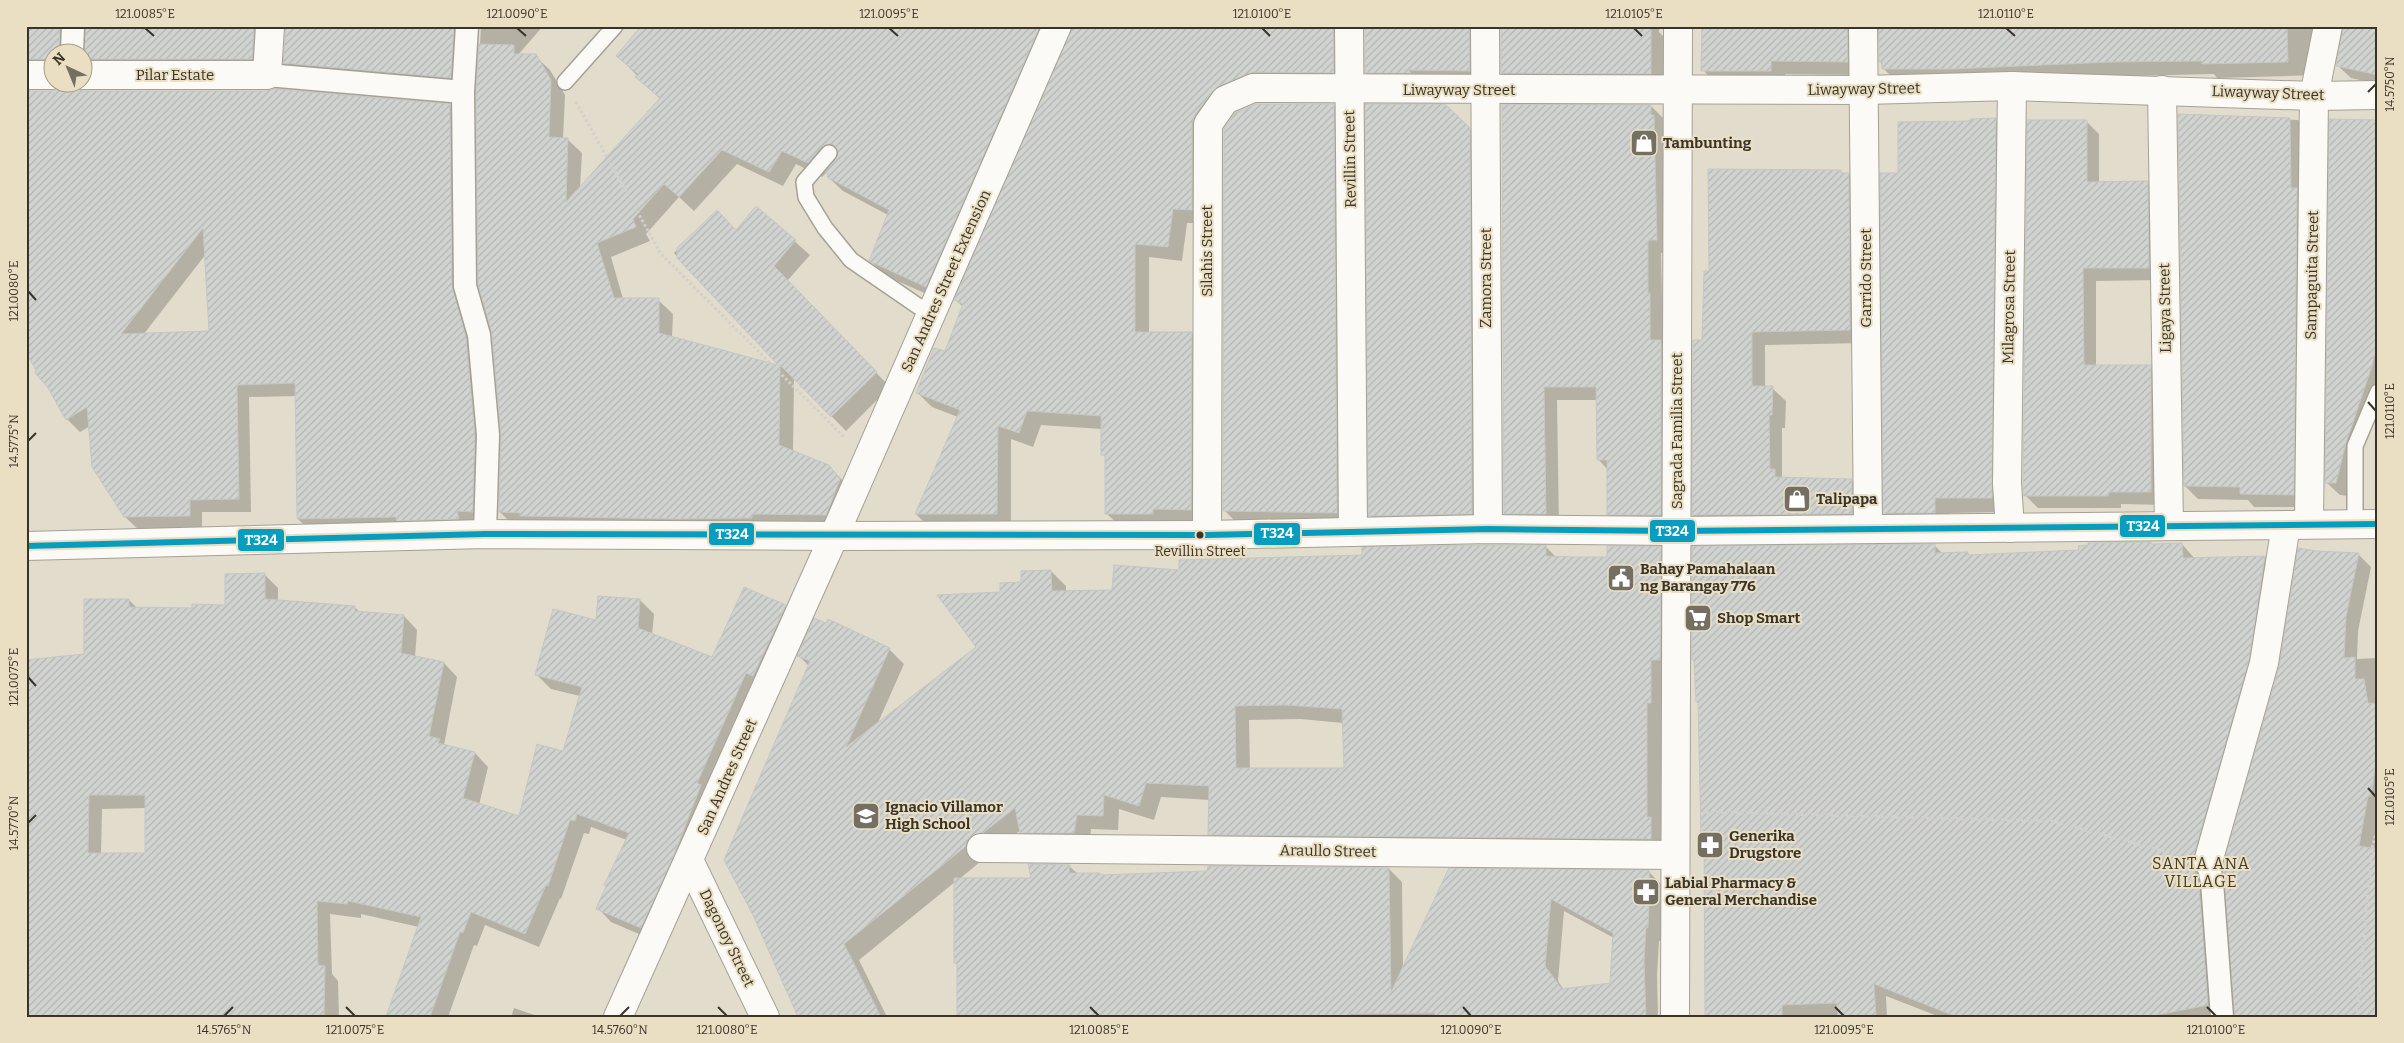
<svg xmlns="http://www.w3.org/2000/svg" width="2404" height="1043" font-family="Bitter,serif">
  <defs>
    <pattern id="building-hatch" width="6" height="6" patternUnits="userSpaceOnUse" patternTransform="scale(1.25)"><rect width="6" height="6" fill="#d1d3d0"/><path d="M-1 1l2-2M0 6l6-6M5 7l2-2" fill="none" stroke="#b4b6b3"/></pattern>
  </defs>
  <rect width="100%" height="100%" fill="#e2dccc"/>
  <!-- shadow -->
  <g fill="#0003" fill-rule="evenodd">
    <polygon points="26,26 277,26 266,73 98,73 84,59 86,53 86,28 82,28 73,52 52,52 52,74 26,68"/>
    <polygon points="285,26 543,26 518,55 535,56 550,70 565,95 563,139 567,139 582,153 580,187 660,99 618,56 643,26 1065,26 940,300 884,275 870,260 888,215 843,191 828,177 829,175 827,172 822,177 796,164 783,186 737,164 694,211 679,197 646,234 650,241 611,257 623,299 658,300 673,314 672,338 781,367 674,253 716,212 736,232 757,208 810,255 787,281 890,387 846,431 794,378 793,452 829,466 843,481 840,529 514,526 500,512 502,434 477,92 481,27 475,28 465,91 299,77 285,63"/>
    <polygon points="1074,26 1356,26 1348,86 1267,86 1209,129 1206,223 1187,223 1182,261 1149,257 1149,333 1191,333 1206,347 1205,524 1121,527 1106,513 1106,458 1102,454 1102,429 1041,425 1033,447 1011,439 1011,527 930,528 916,514 958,417 932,407 918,393 945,353 963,307 956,300"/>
    <polygon points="1366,26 1493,26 1483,85 1381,87 1366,72"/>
    <polygon points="1502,26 1659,26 1659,32 1665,38 1665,87 1516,87 1502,73"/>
    <polygon points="1703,26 1869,26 1861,75 1785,74 1785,84 1716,84 1703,70"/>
    <polygon points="1878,26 2334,26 2318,75 2217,78 2214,74 2126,76 1966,83 1897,82 1883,68 1880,61"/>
    <polygon points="2378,26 2378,84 2351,78 2337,65"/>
    <path d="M65,82H70L79,91L449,105L463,118L479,351L485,524L311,532L298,519L297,396L249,397L251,512H202V529L139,530L125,517L90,426L80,432L67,419L26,350V91L53,92L61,89ZM206,254L210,332L143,335Z"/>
    <polygon points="1333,105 1346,118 1349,525 1237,523 1224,510"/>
    <polygon points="1503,106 1651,106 1664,119 1664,126 1667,129 1670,253 1661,253 1663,343 1674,354 1674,528 1621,527 1608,514 1608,470 1598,459 1598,400 1557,400 1559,527 1518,526 1505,513"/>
    <polygon points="2179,115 2298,120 2311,133 2306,507 2254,507 2248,500 2198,499 2185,486"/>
    <polygon points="1995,120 2010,135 2007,512 1949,513 1949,527 1900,528 1885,513 1899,174 1971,122"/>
    <polygon points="2086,121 2099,134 2099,183 2147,183 2160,196 2162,280 2096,281 2096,366 2150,366 2163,379 2164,505 2121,504 2121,508 2038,508 2025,495"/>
    <polygon points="2378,121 2378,400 2349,496 2340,495 2326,482"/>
    <polygon points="1469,129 1483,142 1485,527 1383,529 1370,515"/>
    <polygon points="1840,171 1843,174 1848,174 1862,188 1863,343 1765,345 1765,388 1772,388 1786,401 1785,428 1782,428 1782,478 1851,480 1865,494 1865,527 1707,528 1693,515 1703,341 1710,272"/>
    <polygon points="2182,544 2195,559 2265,557 2277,570 2205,871 2220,1017 1940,1017 1886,996 1887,1017 1706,1017 1705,840 1702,838 1699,704 1697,701 1695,662 1693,659 1934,545 1943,554 1967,553 1971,556"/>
    <path d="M1545,546L1557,558H1608L1660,548L1675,563L1666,717L1662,718L1661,830L1665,834V854L1224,849L1209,834L1210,800L1161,797L1154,820L1119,809L1118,830L1091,829L1089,848L1037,847L1021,830L999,847L982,856L980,862L958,880L1033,879L1069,866L1078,874H1099L1102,877L1389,869L1402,882L1403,969L1450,870L1649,872L1662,885L1661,941H1659L1657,975L1658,1017H961L958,1014L959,966L955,963V882L859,960L887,1017H799L809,666L799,656L889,649L904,664L877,725L978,647L1002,593L1051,571L1066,586V592L1113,591L1180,572L1363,557ZM1301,719L1343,723L1345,769H1250L1249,720ZM1564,911L1614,938L1611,984L1564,990L1558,981Z"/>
    <polygon points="2316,553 2358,554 2371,567 2358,631 2357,659 2378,658 2378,1017"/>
    <path d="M264,574L278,588V602L355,607L360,613L404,616L417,630L415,657L444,663L457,677L444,745L475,753L488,767L479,805L519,818L564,752L580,696L551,689L537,675L598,621L640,600L654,614L652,635L713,659L785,606L799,620L655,941L611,922L598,908L627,840L591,827L589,834L584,833L561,899L560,898L539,947L485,925L477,946L474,945L448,1017H388L419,927L361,914V918L330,914L332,974L338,981L339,1017H26V661L85,656L129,600L137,608L193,609L227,606ZM146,808V855H101L102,809Z"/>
    <polygon points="514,1008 540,1017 511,1017"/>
  </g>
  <!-- building -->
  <g fill="url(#building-hatch)" stroke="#c4c7c3" fill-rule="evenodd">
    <polygon points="26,26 60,26 59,52 52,52 52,59 26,59"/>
    <polygon points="86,26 254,26 252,59 83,59"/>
    <polygon points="286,26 454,26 451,78 283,63"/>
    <polygon points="641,26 1040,26 926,287 869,261 889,210 827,177 828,174 825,172 838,154 835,146 830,144 822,147 808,163 782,151 769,172 722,150 679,197 664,184 633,219 636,227 597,243 614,298 659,298 659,333 778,365 677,258 677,248 717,210 736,230 756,206 796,240 774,266 877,372 831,417 780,365 779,445 829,465 840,479 826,515 752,514 752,518 675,519 520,516 520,513 499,512 501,434 492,334 478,284 476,92 479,44 514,45 514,54 536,54 551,80 549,137 568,138 566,202 660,98 635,77 638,74 616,56"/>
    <polygon points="1072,26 1333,26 1334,73 1253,72 1219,86 1213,91 1195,115 1192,123 1192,210 1173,209 1168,247 1135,244 1135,332 1192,332 1191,510 1153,509 1153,514 1105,514 1105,455 1101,455 1101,416 1027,411 1019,433 998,426 997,514 915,514 960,410 916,393 934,348 945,351 963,304 954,300"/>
    <polygon points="1365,26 1469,26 1470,71 1408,70 1411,73 1365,73"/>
    <polygon points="1501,26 1651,26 1651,74 1501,73"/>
    <polygon points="1702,26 1845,26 1847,27 1848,62 1771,61 1771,71 1701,71"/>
    <polygon points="2287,26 2288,62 2202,64 2202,61 2112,62 1952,69 1882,69 1882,62 1879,62 1879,27"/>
    <polygon points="2343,26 2378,26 2378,75 2336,66"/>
    <path d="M66,82L82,91H267L274,89L450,104L452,286L466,337L475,435L473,512L457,511L459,519L397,521L396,517L297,519L295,383L237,385L239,499L190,500V516L124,517L92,467L87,407L66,420L48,388L35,373L36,370L26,353V91H52L60,88ZM203,228L209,331L121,334Z"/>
    <polygon points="1256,104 1334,104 1337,513 1223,511 1224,129 1235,113"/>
    <polygon points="1365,104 1445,104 1470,128 1472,514 1368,516"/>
    <polygon points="1502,104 1651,105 1651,115 1654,115 1657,240 1648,240 1648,293 1650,293 1650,340 1661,340 1661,515 1607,515 1607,460 1597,460 1596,387 1544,387 1546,514 1504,514"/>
    <polygon points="2178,114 2290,118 2291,188 2297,188 2294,495 2240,494 2240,487 2184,486"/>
    <polygon points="1996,118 1992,498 1935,498 1935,513 1883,513 1880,173 1898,173 1898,122 1970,121 1970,119"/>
    <polygon points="2329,119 2378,120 2378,339 2372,366 2346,443 2336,483 2325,483"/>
    <polygon points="2027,120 2087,120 2087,182 2148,181 2149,268 2083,268 2084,365 2151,365 2151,492 2109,492 2108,496 2023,496"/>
    <polygon points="1708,169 1841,170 1841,173 1849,173 1850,330 1752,332 1752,386 1773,386 1772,415 1769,415 1770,469 1775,469 1775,477 1852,479 1852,514 1692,515 1693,340 1702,340 1704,271 1709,271"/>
    <polygon points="2151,542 2151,544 2182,543 2183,558 2265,556 2249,660 2193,858 2193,865 2199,884 2208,1005 2147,1017 1957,1017 1874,984 1876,1017 1838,1017 1837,1003 1782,1005 1782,1017 1705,1017 1704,838 1701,838 1698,702 1696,702 1694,660 1692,660 1692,546 1935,544 1935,553 1968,552 1968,555 2079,550 2078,546 2088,545 2088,543"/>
    <path d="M1488,545H1546V556L1575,557H1607V546H1661L1660,660H1651V703H1647V817H1651V839L1208,835L1209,786L1146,783L1139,806L1104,795L1103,816L1077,815L1074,833H1020L1015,808L984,832L973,835L967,840L965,847L844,944L881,1017H798L752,913L724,860L810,661L797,656L814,618L826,623L828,619L890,648L846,747L976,647L937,595L1000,592V583L1021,582V571L1051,570L1052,591L1112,590L1114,565L1179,570V560L1362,555V547ZM1286,705L1342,709L1344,768H1236L1235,706Z"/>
    <polygon points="2298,548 2316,551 2359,553 2346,617 2344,658 2355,657 2355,679 2364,679 2368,703 2378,704 2378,746 2371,796 2368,796 2359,846 2378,849 2378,1017 2235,1017 2222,867 2279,667"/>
    <path d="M265,573V599L355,606V611L404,615L401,653L444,662L429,736L440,739L438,743L475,752L463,798L519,816L537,744L563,751L582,687L535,675L553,609L596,620L598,596L640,599L638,628L712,657L744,587L786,605L753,676L746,673L697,783L701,785L674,855L641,928L596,909L606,886L604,885L629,833L577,814L575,821L570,820L548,886L546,885L525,934L471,912L463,933L460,932L430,1017H386L421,917L348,901L347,904L317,901L318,965L325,966L324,1017H27L26,660L84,654V599H129V607L192,608V604L225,605V574ZM89,795H145V853H88Z"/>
    <path d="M1028,864L1070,865L1069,873H1100V875L1207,871L1208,866L1389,868L1391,992L1449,868L1649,870L1651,905H1649L1648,928H1646L1644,961L1646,1017H1435V1013L1350,1014V1017L957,1015V963H954V878H1031ZM1551,899L1613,933L1610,983L1562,989L1545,966Z"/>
  </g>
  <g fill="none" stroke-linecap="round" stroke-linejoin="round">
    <!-- service casing -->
    <g stroke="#a6a195" stroke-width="18">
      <g id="service">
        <polyline points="565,82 615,26"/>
        <polyline points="829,153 804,182 806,197 825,228 851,260 931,315"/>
        <polyline points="2355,524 2355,446 2378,392"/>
      </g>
    </g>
    <!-- pedestrian casing -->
    <g stroke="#a6a195" stroke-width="25">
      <g id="pedestrian">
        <polyline points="467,26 463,92 465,286 479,335 488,435 485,534"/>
        <polyline points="72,52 73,26"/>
        <polyline points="267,75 463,92"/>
        <polyline points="2208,862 2212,882 2222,1017"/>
      </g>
    </g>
    <!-- minor casing -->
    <g stroke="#a6a195" stroke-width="30">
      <g id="minor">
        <polyline points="1349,26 1353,532"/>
        <polyline points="1485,26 1488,529"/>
        <polyline points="1863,26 1868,529"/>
        <polyline points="26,75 52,75"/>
        <polyline points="82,75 267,75 270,26"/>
        <polyline points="2162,90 2169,526"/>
        <polyline points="2309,524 2314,96 2328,26"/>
        <polyline points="2010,528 2007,484 2012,86"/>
        <polyline points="1207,535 1208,124 1225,100 1253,88 1865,90 2012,86 2314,96 2378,95"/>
        <polyline points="981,848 1675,855"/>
        <polyline points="689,860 765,1017"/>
        <polyline points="2208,862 2264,663 2286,525"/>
        <polyline points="618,1017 834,536 1057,26"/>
        <polyline points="1675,1017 1678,26"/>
      </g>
    </g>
    <!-- secondary casing -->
    <g stroke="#a6a195" stroke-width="30">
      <polyline id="secondary" points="26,546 485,534 834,536 1207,535 1488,529 1676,531 2378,524"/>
    </g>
    <!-- path -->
    <g stroke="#d2d0cb" stroke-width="3" stroke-dasharray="2.5 2.5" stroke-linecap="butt">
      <polyline points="576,102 661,254 845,438"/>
      <polyline points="1706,812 2052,821 2178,855"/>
      <polyline points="2357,1017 2372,848 2378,827"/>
    </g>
    <!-- service -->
    <use href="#service" stroke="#fbfaf7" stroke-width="15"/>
    <!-- pedestrian -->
    <use href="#pedestrian" stroke="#fbfaf7" stroke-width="22"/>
    <!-- minor -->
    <use href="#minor" stroke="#fbfaf7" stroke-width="28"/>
    <!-- secondary -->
    <use href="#secondary" stroke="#fbfaf7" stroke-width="28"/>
    <!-- bus-1 casing -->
    <g stroke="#ebdfc3" stroke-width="10">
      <polyline id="bus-1" points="26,546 485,534 1207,535 1488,529 1676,531 2378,524"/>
    </g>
    <!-- bus-1 -->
    <use href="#bus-1" stroke="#069dbe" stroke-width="6"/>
  </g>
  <!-- ticks -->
  <path fill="none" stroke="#393429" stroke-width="2" d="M145,28L154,36M517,28L526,36M889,28L898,36M1262,28L1270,36M1634,28L1642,36M2006,28L2015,36M2368,92L2376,84M28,291L36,300M2368,402L2376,411M28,441L36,433M28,677L36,686M2368,788L2376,797M28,823L36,815M346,1007L355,1016M718,1007L727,1016M1090,1007L1099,1016M1463,1007L1471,1016M1835,1007L1844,1016M2207,1007L2216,1016M224,1016L233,1007M620,1016L629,1007"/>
  <!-- icons -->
  <defs>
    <g id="shop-square" transform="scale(1.4375)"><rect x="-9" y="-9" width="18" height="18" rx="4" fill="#746f62" stroke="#ebdfc3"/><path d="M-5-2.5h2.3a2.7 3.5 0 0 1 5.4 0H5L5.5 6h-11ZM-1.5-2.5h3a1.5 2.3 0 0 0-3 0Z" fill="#fff"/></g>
    <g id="civic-square" transform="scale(1.4375)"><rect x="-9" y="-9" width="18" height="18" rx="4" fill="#746f62" stroke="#ebdfc3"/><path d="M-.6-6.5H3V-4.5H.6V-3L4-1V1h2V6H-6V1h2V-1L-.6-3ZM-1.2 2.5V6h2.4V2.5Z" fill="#fff"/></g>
    <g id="supermarket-square" transform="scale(1.4375)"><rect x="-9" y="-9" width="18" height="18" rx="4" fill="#746f62" stroke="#ebdfc3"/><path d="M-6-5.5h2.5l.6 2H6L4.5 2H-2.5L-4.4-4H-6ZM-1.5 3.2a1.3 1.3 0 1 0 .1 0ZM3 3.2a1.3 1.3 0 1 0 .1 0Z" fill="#fff"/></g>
    <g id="school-square" transform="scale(1.4375)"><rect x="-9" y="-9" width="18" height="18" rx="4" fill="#746f62" stroke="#ebdfc3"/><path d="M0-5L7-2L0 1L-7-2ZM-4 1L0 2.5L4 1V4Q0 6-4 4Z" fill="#fff"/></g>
    <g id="pharmacy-square" transform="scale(1.4375)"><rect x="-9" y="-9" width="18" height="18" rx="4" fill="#746f62" stroke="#ebdfc3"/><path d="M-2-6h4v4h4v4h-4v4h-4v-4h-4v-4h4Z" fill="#fff"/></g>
  </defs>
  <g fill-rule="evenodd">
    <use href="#shop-square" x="1644" y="143"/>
    <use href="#shop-square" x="1797" y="499"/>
    <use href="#civic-square" x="1621" y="578"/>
    <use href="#supermarket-square" x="1698" y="618"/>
    <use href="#school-square" x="866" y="816"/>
    <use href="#pharmacy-square" x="1710" y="845"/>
    <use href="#pharmacy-square" x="1646" y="892"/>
  </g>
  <!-- markers -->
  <circle fill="#393429" stroke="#ebdfc3" stroke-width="2" cx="1200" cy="535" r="4.5"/>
  <g text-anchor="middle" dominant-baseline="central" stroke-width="4" stroke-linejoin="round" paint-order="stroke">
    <!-- bus labels -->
    <g font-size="14" fill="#393429" stroke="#ebdfc3">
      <text x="1200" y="551">Revillin Street</text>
    </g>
    <!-- street labels -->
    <g font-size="15" fill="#393429" stroke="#ebdfc3">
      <text x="175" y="75">Pilar Estate</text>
      <text transform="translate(1864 89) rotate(-1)">Liwayway Street</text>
      <text x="1459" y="90">Liwayway Street</text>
      <text transform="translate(2268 93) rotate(2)">Liwayway Street</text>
      <text transform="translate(1350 159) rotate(-91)">Revillin Street</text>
      <text transform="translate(1207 251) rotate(-90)">Silahis Street</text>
      <text transform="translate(2312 275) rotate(-89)">Sampaguita Street</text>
      <text transform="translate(1486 278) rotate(-90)">Zamora Street</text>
      <text transform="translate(1866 278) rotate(-90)">Garrido Street</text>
      <text transform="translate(946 281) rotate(-66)">San Andres Street Extension</text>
      <text transform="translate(2009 307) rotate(-89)">Milagrosa Street</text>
      <text transform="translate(2165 308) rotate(-91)">Ligaya Street</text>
      <text transform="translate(1677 431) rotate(-90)">Sagrada Familia Street</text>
      <text transform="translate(727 777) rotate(-66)">San Andres Street</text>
      <text transform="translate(1328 851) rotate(1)">Araullo Street</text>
      <text transform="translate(727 938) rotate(64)">Dagonoy Street</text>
    </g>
    <!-- poi labels -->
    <g font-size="15" font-weight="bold" fill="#393429" stroke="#ebdfc3" text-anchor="start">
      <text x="1663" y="143">Tambunting</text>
      <text x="1816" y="499">Talipapa</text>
      <text x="1640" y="569">Bahay Pamahalaan<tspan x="1640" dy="17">ng Barangay 776</tspan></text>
      <text x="1717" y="618">Shop Smart</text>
      <text x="885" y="807">Ignacio Villamor<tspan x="885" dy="17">High School</tspan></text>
      <text x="1729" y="836">Generika<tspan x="1729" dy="17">Drugstore</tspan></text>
      <text x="1665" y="883">Labial Pharmacy &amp;<tspan x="1665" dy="17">General Merchandise</tspan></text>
    </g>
    <!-- neighbourhood labels -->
    <g font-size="16" letter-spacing="1" fill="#463c25" stroke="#ebdfc3">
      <text x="2201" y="863">SANTA ANA<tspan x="2201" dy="18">VILLAGE</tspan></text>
    </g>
  </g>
  <g stroke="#ebdfc3" stroke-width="2">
    <rect x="2119" y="514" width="47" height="24" rx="5" fill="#069dbe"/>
    <rect x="1649" y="519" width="47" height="24" rx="5" fill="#069dbe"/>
    <rect x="1253" y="522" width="48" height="24" rx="5" fill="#069dbe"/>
    <rect x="708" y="522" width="47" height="24" rx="5" fill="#069dbe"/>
    <rect x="237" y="528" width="48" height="24" rx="5" fill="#069dbe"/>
  </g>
  <g font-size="14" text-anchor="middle" font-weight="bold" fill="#fff">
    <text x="2143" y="531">T324</text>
    <text x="1672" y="536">T324</text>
    <text x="1277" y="538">T324</text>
    <text x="732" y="539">T324</text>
    <text x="261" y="545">T324</text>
  </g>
  <!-- border -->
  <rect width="2404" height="1043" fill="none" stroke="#ebdfc3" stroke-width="55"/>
  <!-- north arrow -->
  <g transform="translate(68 68) rotate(316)"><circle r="24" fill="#ebdfc3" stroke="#a49b85"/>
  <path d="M0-4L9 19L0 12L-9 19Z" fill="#746f62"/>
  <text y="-8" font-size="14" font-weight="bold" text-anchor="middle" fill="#393429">N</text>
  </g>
  <rect x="28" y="28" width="2348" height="988" fill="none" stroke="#393429" stroke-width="2"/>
  <g font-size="12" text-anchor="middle" fill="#393429">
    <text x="145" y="18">121.0085°E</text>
    <text x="517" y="18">121.0090°E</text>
    <text x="889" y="18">121.0095°E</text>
    <text x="1262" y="18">121.0100°E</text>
    <text x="1634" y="18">121.0105°E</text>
    <text x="2006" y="18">121.0110°E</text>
    <text transform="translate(2390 84) rotate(-90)" y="4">14.5750°N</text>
    <text transform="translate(14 291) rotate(-90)" y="4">121.0080°E</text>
    <text transform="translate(2390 411) rotate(-90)" y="4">121.0110°E</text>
    <text transform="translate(14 441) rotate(-90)" y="4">14.5775°N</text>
    <text transform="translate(14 677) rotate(-90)" y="4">121.0075°E</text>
    <text transform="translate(2390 797) rotate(-90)" y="4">121.0105°E</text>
    <text transform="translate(14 823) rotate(-90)" y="4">14.5770°N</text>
    <text x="224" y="1034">14.5765°N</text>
    <text x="355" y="1034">121.0075°E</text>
    <text x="620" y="1034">14.5760°N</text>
    <text x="727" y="1034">121.0080°E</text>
    <text x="1099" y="1034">121.0085°E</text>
    <text x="1471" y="1034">121.0090°E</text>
    <text x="1844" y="1034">121.0095°E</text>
    <text x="2216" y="1034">121.0100°E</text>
  </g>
</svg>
